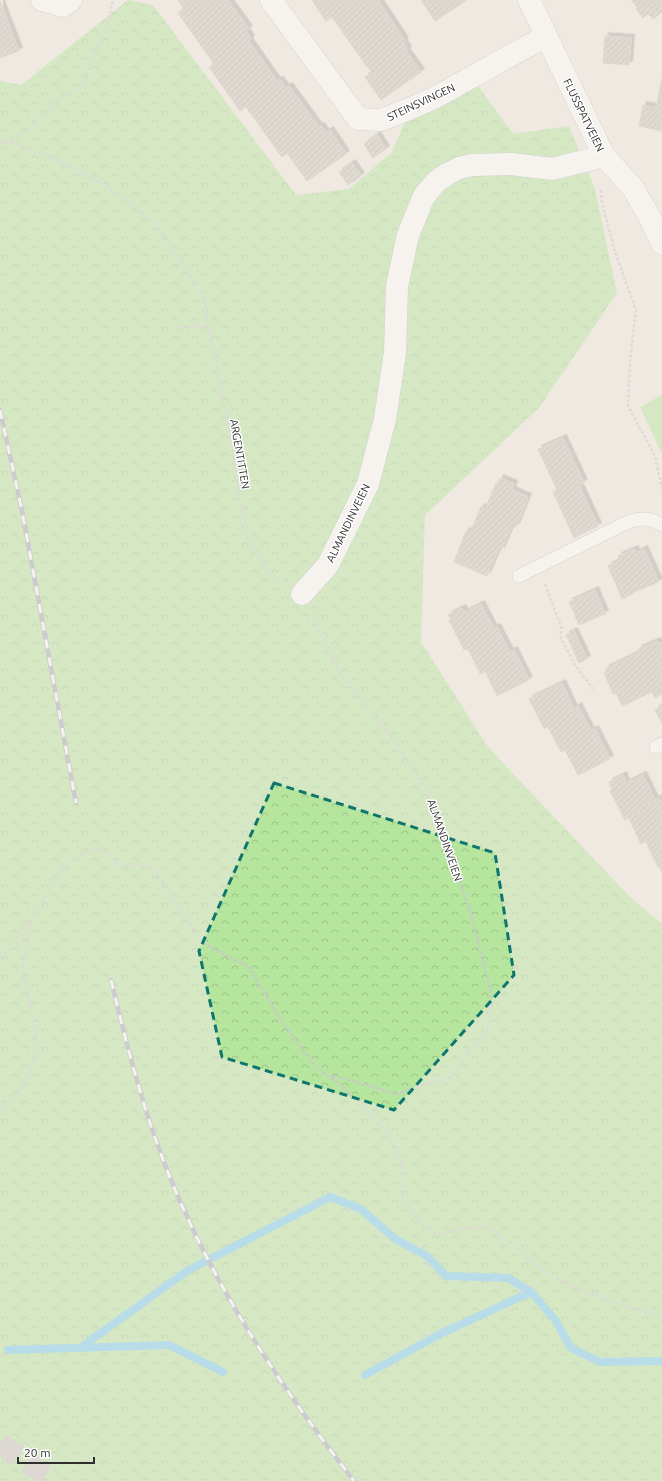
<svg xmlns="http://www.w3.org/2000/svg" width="662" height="1481" font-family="Ubuntu,sans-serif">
  <defs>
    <pattern id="forest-crowns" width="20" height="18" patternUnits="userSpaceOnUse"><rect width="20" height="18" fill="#b6e59e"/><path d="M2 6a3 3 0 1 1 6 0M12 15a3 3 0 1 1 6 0" fill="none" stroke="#9dc588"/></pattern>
    <pattern id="building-hatch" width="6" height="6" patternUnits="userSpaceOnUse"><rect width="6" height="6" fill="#cbc7bf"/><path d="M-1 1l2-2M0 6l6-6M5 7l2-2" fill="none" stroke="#afaba4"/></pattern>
    <filter id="shadow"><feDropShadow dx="3.5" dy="-3.5" stdDeviation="0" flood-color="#0004"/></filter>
  </defs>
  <rect width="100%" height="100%" fill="#efe9e1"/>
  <!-- forest -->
  <polygon fill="url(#forest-crowns)" points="128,0 153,5 296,195 349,189 392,152 405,122 476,83 513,134 569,126 595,189 617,293 539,408 425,515 421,642 488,747 629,896 662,924 662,1481 0,1481 0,81 21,85"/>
  <!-- park -->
  <polygon fill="#b6e59e" points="662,395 662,454 640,407"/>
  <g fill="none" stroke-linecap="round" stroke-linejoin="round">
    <!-- stream -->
    <g stroke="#75cff0" stroke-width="8">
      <polyline points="80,1348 187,1271 330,1197 361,1209 395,1239 427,1256 446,1276 508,1278 531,1292 556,1321 571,1348 600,1362 662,1361"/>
      <polyline points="8,1350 169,1345 223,1372"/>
      <polyline points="365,1375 442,1333 531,1292"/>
    </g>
  </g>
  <!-- building -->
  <g fill="url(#building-hatch)" stroke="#cbc5ba" filter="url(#shadow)">
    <polygon points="178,0 228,0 249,29 246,31 251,39 249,41 277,81 280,80 286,88 289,86 319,127 321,126 326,133 330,130 346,154 307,181 287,153 282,157 246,107 240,111 209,67 214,64 178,13 184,9"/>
    <polygon points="312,0 378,0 405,41 403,42 408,50 406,51 421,72 381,100 365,77 372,73 368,67 367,67 332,17 326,21"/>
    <polygon points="421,0 467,0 435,21"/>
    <polygon points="631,0 648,0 638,8"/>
    <polygon points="648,0 662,0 662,12 653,19 648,14 643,18 636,9"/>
    <polygon points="0,1 19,51 0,58"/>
    <polygon points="605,36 631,38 629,65 603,63"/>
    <polygon points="662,78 662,131 639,126 643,105 656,108"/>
    <polygon points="377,135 386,149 373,158 364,144"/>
    <polygon points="352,163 361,176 348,185 339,172"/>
    <polygon points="563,438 584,483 579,485 598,526 574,538 553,492 557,490 538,449"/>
    <polygon points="500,478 514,484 512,490 528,497 516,527 512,526 501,551 498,550 487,576 454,562 466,531 470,533 481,507 485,509 496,483 498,484"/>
    <polygon points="635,549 636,553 644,549 659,582 634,592 634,593 622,599 608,566 620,560 618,556"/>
    <polygon points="595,590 605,614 579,625 569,602"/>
    <polygon points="481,604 494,629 497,627 510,652 514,650 529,680 497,696 485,671 480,674 468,649 464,650 449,620 451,619 448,615 462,608 465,612"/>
    <polygon points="574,631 587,659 579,663 566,635"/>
    <polygon points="657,641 658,643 662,642 662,694 655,698 652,692 622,706 616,693 613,694 604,673 606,672 605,669 640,652 638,649"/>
    <polygon points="562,683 574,709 578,706 591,731 595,729 610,759 578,775 565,750 561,752 548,727 544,729 529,699"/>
    <polygon points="662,706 662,723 655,710"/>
    <polygon points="623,775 626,783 643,775 655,800 641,807 643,811 625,820 610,791 612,790 609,782"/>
    <polygon points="659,798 662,805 662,828 657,830 660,835 641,844 629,819 643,811 641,807"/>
    <polygon points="662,828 662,872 659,866 658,867 646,842 660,835 657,830"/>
  </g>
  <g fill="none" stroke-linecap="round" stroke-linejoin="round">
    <!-- trunk-tunnel -->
    <polyline stroke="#c8c4bd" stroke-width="22" stroke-dasharray="22 11" stroke-linecap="butt" points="0,1444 54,1481"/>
    <!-- service casing -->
    <g stroke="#b4b7c1" stroke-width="14">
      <g id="service">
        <path d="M519,576L630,521C642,518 651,518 662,525"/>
        <polyline points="656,747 662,744"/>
      </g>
    </g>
    <!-- minor casing -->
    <g stroke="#b4b7c1" stroke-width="23">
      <g id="minor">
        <polyline points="42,0 63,6 71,0"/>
        <polyline points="271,0 358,119 381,120 409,109 434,98 546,36"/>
        <polyline points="529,0 604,156 633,188 649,216 662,243"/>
        <polyline points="302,594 328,565 368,484 385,419 395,353 397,286 408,235 424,196 436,182 447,174 459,168 472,165 511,164 552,169 604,156"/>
      </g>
    </g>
    <!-- path -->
    <g stroke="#c9c9c9" stroke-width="2.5" stroke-dasharray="3 2" stroke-linecap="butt">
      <polyline points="0,142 9,142 45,155 84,174 119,194 154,223 180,259 204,298 208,325"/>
      <polyline points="9,142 35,123 60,97 81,86 108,21 113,0"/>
      <polyline points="601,190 602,203 615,252 636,310 630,361 628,406 655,456 662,489"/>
      <polyline points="176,328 208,325 232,444 240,501 247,536 268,572 283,582"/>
      <polyline points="545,584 561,627 561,638 575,665 593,689"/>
      <polyline points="313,615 340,674 394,740 430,795 451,858 470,910 491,994 490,1024 451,1077 395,1094 357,1082 331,1076"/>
      <polyline points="0,957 9,949 31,918"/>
      <polyline points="0,1110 24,1085 38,1050 32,1011 23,972 31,918 62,869 81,855 103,848 118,864 151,866 170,893 200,940 215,950 248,966 284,1025 317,1068 339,1084 373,1116 394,1142 402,1164 400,1184 403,1200 419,1222 440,1235 461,1228 486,1227 510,1242 534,1265 570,1286 621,1305 662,1316"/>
    </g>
    <!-- service -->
    <use href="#service" stroke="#fff" stroke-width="13"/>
    <!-- minor -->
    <use href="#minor" stroke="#fff" stroke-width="22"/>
    <!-- rail casing -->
    <g stroke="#a3a6b8" stroke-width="4.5">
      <g id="rail">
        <polyline points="0,410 22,511 76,803"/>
        <path d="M111,980C123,1030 135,1078 151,1126C195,1258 269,1372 354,1481"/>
      </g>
    </g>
    <!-- rail -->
    <use href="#rail" stroke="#fff" stroke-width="3" stroke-dasharray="9" stroke-linecap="butt"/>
  </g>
  <!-- marked area -->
  <path d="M0 0H662V1481H0ZM274,783L495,853L514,975L394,1110L222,1057L199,951Z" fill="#efe9e1" fill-opacity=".55" fill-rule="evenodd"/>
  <path fill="none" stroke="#0f766e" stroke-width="3" stroke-dasharray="8 5" stroke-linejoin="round" d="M274,783L495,853L514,975L394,1110L222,1057L199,951Z"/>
  <g text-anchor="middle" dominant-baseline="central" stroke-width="3" stroke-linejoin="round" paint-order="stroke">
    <!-- street labels -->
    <g font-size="11" fill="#2e2e2e" stroke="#fff">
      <text transform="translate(421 102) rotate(-25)">STEINSVINGEN</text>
      <text transform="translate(584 115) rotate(64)">FLUSSPATVEIEN</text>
      <text transform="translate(240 454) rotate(80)">ARGENTITTEN</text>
      <text transform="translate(348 523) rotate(-64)">ALMANDINVEIEN</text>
      <text transform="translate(445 840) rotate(71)">ALMANDINVEIEN</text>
    </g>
  </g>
  <!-- scale -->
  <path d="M18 1457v6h76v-6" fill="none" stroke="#2e2e2e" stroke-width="2"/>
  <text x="24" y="1457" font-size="12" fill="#2e2e2e" stroke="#ffffff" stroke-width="3" paint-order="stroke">20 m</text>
</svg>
